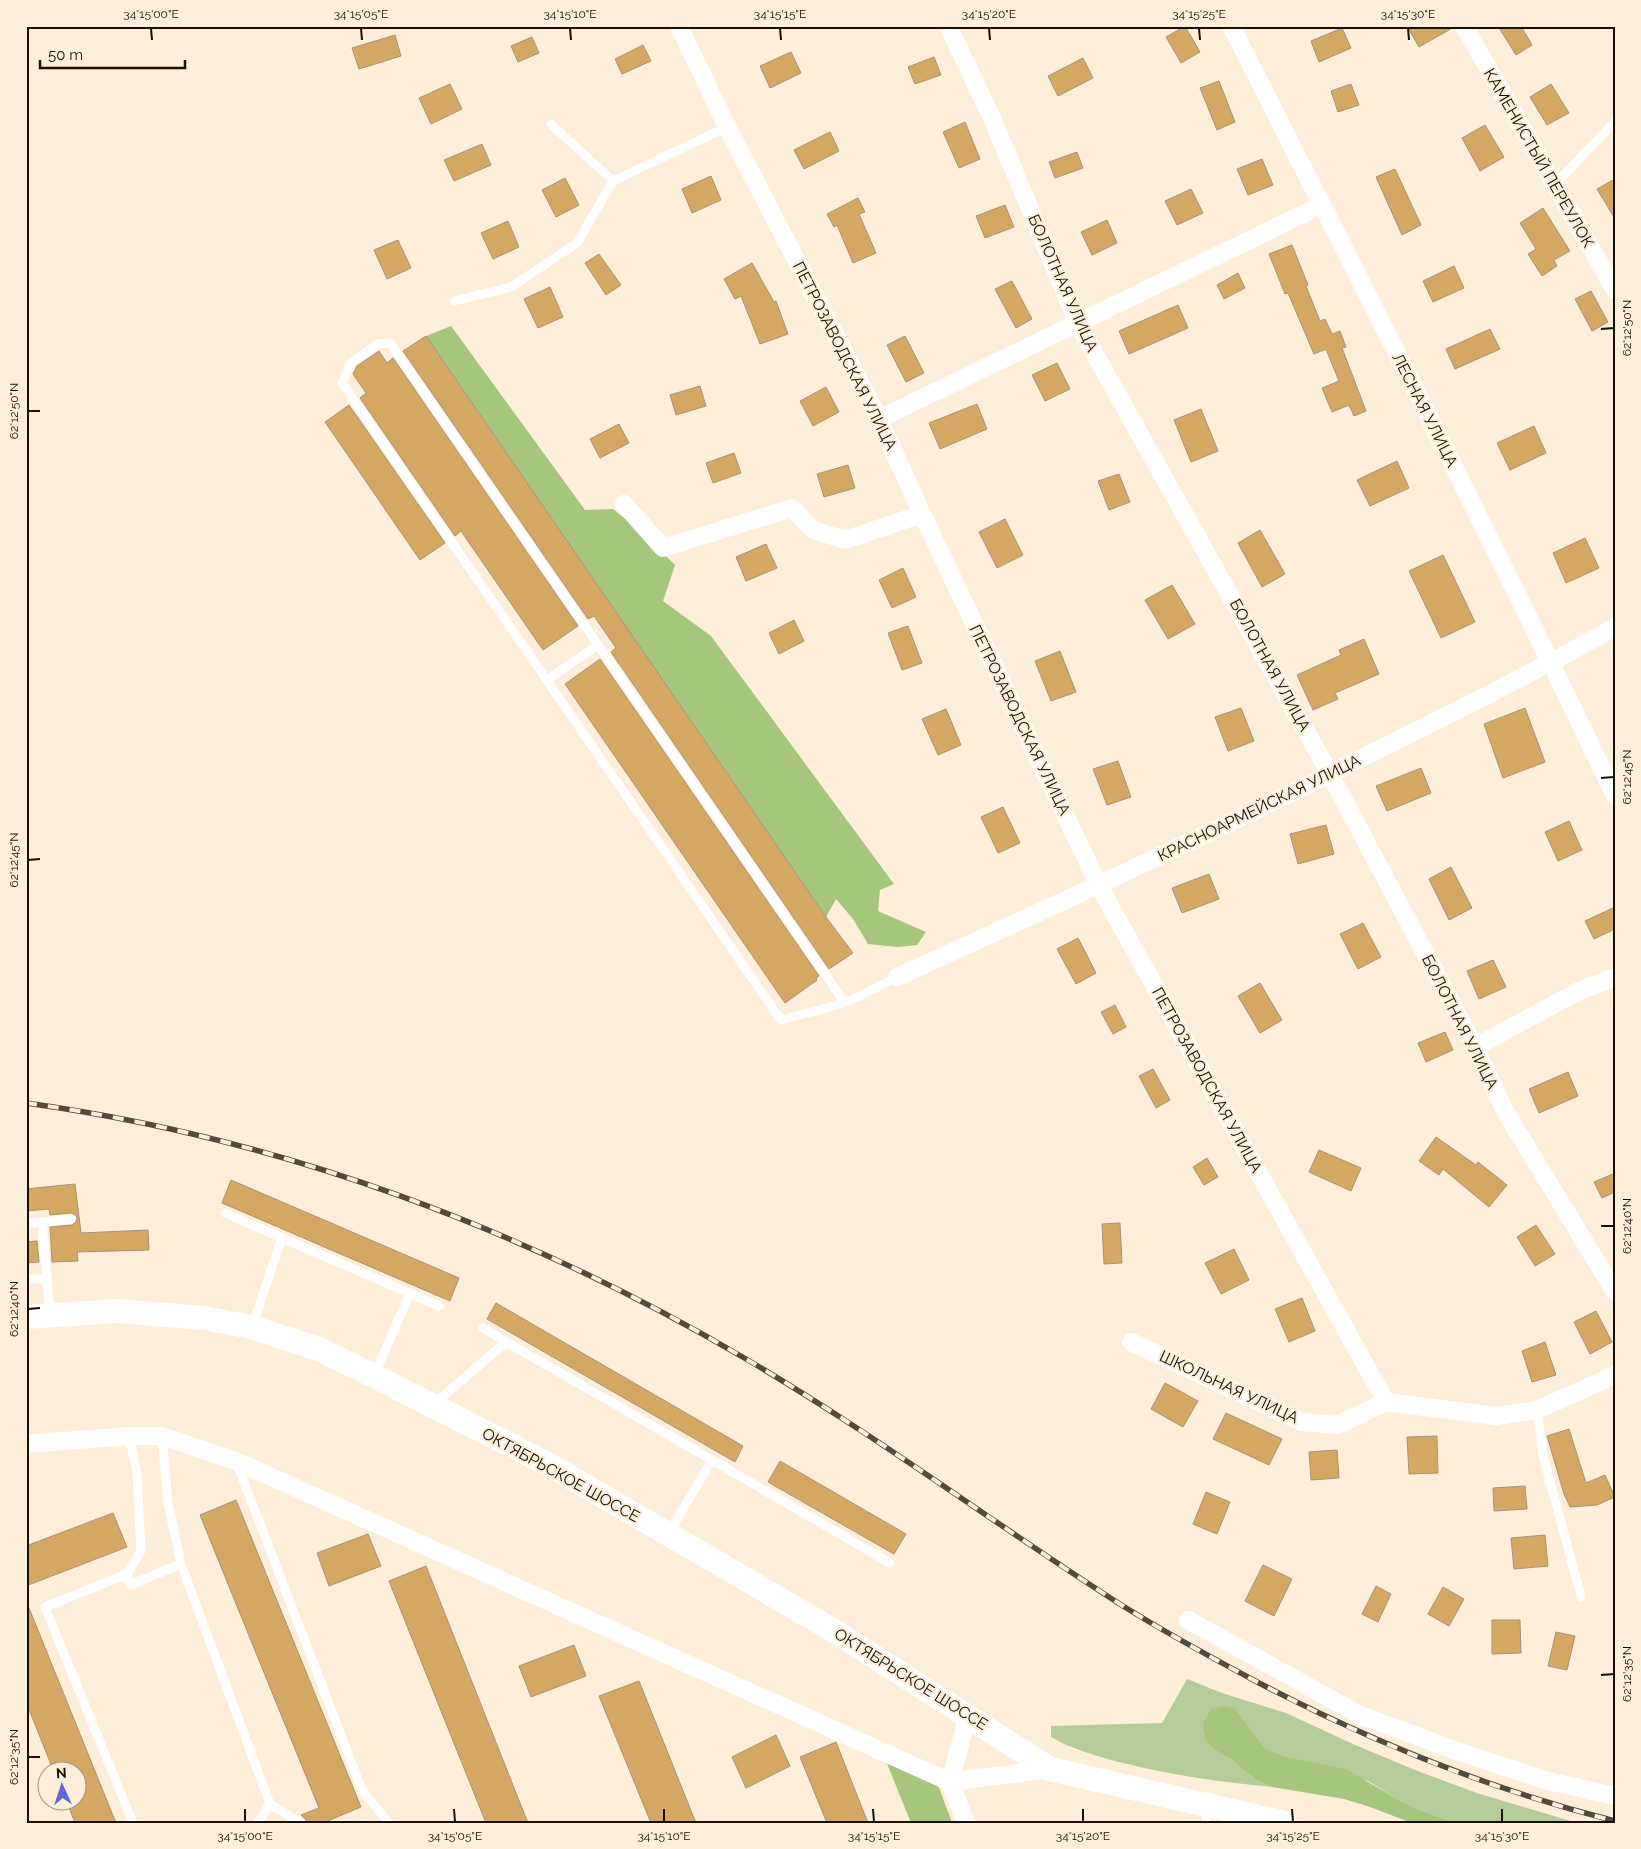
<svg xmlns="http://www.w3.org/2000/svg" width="1641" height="1849" font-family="Raleway,sans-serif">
  <rect width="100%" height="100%" fill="#fceed8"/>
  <!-- green -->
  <path fill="#b5cc9a" d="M1187,1679L1222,1693L1286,1713L1353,1744L1415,1770L1477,1793L1577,1823L1454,1822L1420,1810L1397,1799L1368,1781L1305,1761L1287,1757L1266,1749L1236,1709H1210L1202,1724L1204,1739L1213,1749L1232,1760L1257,1781L1272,1787C1220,1782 1169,1775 1119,1762C1096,1756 1072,1749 1051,1737V1726L1162,1723Z"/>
  <!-- forest -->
  <g fill="#a6c67e">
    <polygon points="451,326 585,510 613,509 643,533 675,565 663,601 711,636 894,884 880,890 878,911 926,932 917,945 898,947 868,944 853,919 836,899 826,917 426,336"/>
    <polygon points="1223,1706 1236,1709 1266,1749 1287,1757 1346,1769 1397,1799 1420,1810 1457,1823 1412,1823 1370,1807 1344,1799 1272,1787 1257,1781 1232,1760 1213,1749 1204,1739 1202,1724 1210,1709"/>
    <polygon points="882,1751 937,1782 952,1823 911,1823"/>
  </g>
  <!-- building -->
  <g fill="#d4a862" stroke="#a5947b">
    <polygon points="1185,26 1200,52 1181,63 1166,37"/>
    <polygon points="1407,26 1453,26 1454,27 1419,47"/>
    <polygon points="1498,26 1521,26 1532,45 1516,55"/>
    <polygon points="1342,28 1351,48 1319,62 1311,41"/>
    <polygon points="395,35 401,56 359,69 352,48"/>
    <polygon points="532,37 539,53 518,62 511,46"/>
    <polygon points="643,45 651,61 622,74 615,59"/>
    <polygon points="791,52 801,73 770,88 760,66"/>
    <polygon points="934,57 941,75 915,84 908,67"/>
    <polygon points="1083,58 1093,78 1058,96 1048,76"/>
    <polygon points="1219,81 1235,122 1217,130 1200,88"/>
    <polygon points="450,84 462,109 431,124 419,98"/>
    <polygon points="1351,84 1359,105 1338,112 1331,91"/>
    <polygon points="1551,84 1569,113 1547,125 1530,97"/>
    <polygon points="965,122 980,159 959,168 943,132"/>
    <polygon points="1485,125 1504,157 1480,171 1462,138"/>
    <polygon points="830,132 839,151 804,169 794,150"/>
    <polygon points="482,144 491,165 454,181 444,160"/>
    <polygon points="1077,152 1083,168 1055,178 1049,162"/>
    <polygon points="1262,159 1273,185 1248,195 1237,169"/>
    <polygon points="1395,169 1421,225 1402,235 1376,177"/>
    <polygon points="711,176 721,200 692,213 682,189"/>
    <polygon points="565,178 579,205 556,217 542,190"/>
    <polygon points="1615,179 1615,219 1597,189"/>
    <polygon points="1191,189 1203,213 1177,225 1165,201"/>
    <polygon points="858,198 865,212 859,214 876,253 853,263 837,225 834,227 827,214"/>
    <polygon points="1005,205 1014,227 985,238 976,216"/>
    <polygon points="1543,208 1570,251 1554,260 1557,266 1542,276 1528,254 1536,249 1520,223"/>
    <polygon points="1107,220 1117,243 1092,255 1081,232"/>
    <polygon points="508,221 519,247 493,259 481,233"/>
    <polygon points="398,240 411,268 387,279 374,250"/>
    <polygon points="1292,245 1308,285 1306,286 1320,321 1325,319 1332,334 1340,331 1346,347 1342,348 1366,411 1354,416 1349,405 1332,412 1322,388 1339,381 1326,349 1314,354 1288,293 1285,294 1269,254"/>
    <polygon points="599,254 621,285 606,295 585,263"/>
    <polygon points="752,263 774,302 776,301 788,334 760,344 741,296 735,299 724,279"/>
    <polygon points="1454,266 1464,288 1433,302 1423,281"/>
    <polygon points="1238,273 1245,288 1224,299 1217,285"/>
    <polygon points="1012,281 1032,319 1016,328 995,289"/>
    <polygon points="550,287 563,317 538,328 524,299"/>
    <polygon points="1591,291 1608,322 1592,331 1575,299"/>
    <polygon points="1178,305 1188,328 1129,354 1119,331"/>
    <polygon points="1490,329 1500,349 1455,369 1446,349"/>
    <polygon points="426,336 826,917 853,953 829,969 611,652 616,648 594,616 588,619 403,351"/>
    <polygon points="905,336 924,373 906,382 887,345"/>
    <polygon points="379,351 387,363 393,358 578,626 543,650 461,531 455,536 360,398 366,393 353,374 357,366"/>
    <polygon points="1057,363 1070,389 1045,401 1032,375"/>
    <polygon points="700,386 706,406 676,415 670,395"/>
    <polygon points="826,387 839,412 813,426 800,401"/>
    <polygon points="977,404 987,429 940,449 929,423"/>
    <polygon points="349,405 445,543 420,560 325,422"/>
    <polygon points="1201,409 1218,451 1191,462 1174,420"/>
    <polygon points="619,424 629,443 600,458 590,439"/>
    <polygon points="1534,426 1546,453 1510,470 1497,443"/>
    <polygon points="734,453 741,473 713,483 706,463"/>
    <polygon points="1397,461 1409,488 1370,506 1357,480"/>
    <polygon points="848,465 855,488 824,497 817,474"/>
    <polygon points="1119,474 1130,502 1109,510 1098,481"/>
    <polygon points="1005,519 1023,555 997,568 979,532"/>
    <polygon points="1260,530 1285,574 1262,587 1238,543"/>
    <polygon points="1585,538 1599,568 1566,583 1553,553"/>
    <polygon points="766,544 777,568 746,581 736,557"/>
    <polygon points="1443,555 1475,622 1441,638 1409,571"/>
    <polygon points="903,568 916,597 892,608 879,580"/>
    <polygon points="1172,585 1195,624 1168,639 1145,600"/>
    <polygon points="794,620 804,641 779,654 769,633"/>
    <polygon points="908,626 922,663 902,670 888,633"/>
    <polygon points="1364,639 1379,674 1335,693 1338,699 1313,710 1297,675 1341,655 1339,650"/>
    <polygon points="1060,651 1076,692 1051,701 1035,661"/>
    <polygon points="600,659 819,976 816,978 817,980 785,1003 565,684"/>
    <polygon points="1241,708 1254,741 1228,751 1215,717"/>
    <polygon points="1525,708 1545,762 1503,778 1484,724"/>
    <polygon points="946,709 961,745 938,755 922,719"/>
    <polygon points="1118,761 1131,797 1107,805 1093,769"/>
    <polygon points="1421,768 1431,793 1387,811 1376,786"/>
    <polygon points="1003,807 1020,843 998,853 981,817"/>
    <polygon points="1569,821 1582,850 1558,861 1545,832"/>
    <polygon points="1326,825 1334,854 1298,864 1290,834"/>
    <polygon points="1451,867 1472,908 1449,920 1429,879"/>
    <polygon points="1209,874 1219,899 1182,913 1172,888"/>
    <polygon points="1615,907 1615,929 1594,939 1585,921"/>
    <polygon points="1363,923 1381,957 1358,969 1340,934"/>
    <polygon points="1078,938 1096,973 1076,984 1057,949"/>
    <polygon points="1493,960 1506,987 1479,999 1467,971"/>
    <polygon points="1260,983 1282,1020 1260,1033 1238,996"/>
    <polygon points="1115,1005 1126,1027 1113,1034 1101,1012"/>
    <polygon points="1445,1032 1453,1050 1426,1062 1418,1043"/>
    <polygon points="1153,1069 1170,1100 1156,1108 1139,1076"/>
    <polygon points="1568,1072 1578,1096 1539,1113 1529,1089"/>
    <polygon points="1436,1137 1476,1165 1478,1162 1507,1185 1489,1207 1443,1169 1439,1175 1419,1161"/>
    <polygon points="1319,1150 1361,1168 1351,1191 1309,1172"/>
    <polygon points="1207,1158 1218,1177 1204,1185 1193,1167"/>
    <polygon points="1615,1173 1615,1192 1602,1198 1594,1182"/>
    <polygon points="231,1180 459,1278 450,1301 222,1203"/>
    <polygon points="75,1184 81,1233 148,1230 149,1250 77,1252 78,1261 52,1262 50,1227 72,1225 76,1222 77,1218 76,1215 71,1213 50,1215 49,1209 26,1211 26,1189"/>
    <polygon points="1120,1223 1122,1263 1104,1264 1102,1224"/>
    <polygon points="1536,1225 1555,1254 1535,1266 1517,1237"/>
    <polygon points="37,1241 39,1262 26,1263 26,1242"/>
    <polygon points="1234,1249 1249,1280 1221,1294 1205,1263"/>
    <polygon points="1302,1298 1315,1331 1289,1342 1275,1309"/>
    <polygon points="496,1303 743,1446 735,1462 487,1319"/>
    <polygon points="1596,1311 1612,1342 1590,1354 1574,1322"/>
    <polygon points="1545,1342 1556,1375 1532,1382 1522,1351"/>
    <polygon points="1165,1383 1198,1401 1183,1427 1151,1409"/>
    <polygon points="1226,1413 1282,1439 1269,1465 1213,1439"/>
    <polygon points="1569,1429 1586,1483 1605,1475 1615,1497 1597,1505 1570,1507 1564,1494 1547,1436"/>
    <polygon points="1437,1436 1438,1473 1409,1474 1407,1437"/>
    <polygon points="1337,1450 1339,1478 1311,1480 1309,1452"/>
    <polygon points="780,1461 906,1534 894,1554 768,1482"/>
    <polygon points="1525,1486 1527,1509 1494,1511 1493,1488"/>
    <polygon points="1206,1492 1230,1502 1217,1534 1193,1524"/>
    <polygon points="236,1500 361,1807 323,1823 307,1823 306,1820 301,1815 319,1808 200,1515"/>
    <polygon points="113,1513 127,1547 26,1586 26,1546"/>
    <polygon points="368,1534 381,1566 329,1586 317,1553"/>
    <polygon points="1545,1535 1548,1566 1514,1569 1511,1538"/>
    <polygon points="1263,1565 1292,1579 1274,1616 1245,1601"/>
    <polygon points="426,1566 528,1823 486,1823 389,1581"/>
    <polygon points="1376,1586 1391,1594 1378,1622 1362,1614"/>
    <polygon points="1443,1587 1464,1599 1449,1626 1428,1614"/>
    <polygon points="26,1603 27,1603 116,1823 75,1823 67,1802 78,1802 78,1772 54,1772 26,1702"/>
    <polygon points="1492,1620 1520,1620 1521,1653 1492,1654"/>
    <polygon points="1556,1632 1575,1636 1567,1670 1548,1666"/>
    <polygon points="574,1645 586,1676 531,1697 519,1666"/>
    <polygon points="639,1681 696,1823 651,1823 599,1696"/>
    <polygon points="776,1735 790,1766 746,1788 732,1757"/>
    <polygon points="836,1742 868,1823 827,1823 800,1757"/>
  </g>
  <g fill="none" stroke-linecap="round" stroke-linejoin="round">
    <!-- lane -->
    <g stroke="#fff" stroke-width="9">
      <polyline points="551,124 613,181"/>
      <polyline points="1554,185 1615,122"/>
      <polyline points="454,301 511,287 577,243 613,181 727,127"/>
      <polyline points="547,680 598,645"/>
      <polyline points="845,1003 390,343 378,344 352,362 342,383 781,1020 845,1003 897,977"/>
      <polyline points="225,1213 282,1238 252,1327"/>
      <polyline points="42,1222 71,1219"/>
      <polyline points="26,1224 42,1222 50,1315"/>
      <polyline points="282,1238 439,1306"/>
      <polyline points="26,1280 47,1278"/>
      <polyline points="483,1328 506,1342"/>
      <polyline points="374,1376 410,1293"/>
      <polyline points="434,1404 506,1342 712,1460 669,1533"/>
      <polyline points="1537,1410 1543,1455 1581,1597"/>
      <polyline points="129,1436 137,1472 141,1551 127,1574 45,1607 133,1823"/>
      <polyline points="162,1436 168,1503 181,1564 270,1804 301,1823"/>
      <polyline points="712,1460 890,1563"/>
      <polyline points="236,1461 362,1790 389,1823"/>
      <polyline points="127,1574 130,1585 181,1564"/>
      <polyline points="1204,1807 1207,1823"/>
      <polyline points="258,1823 270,1804"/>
    </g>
    <!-- street -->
    <g stroke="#fff" stroke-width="18">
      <polyline points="679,26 727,127 879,419 922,514 1099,886 1386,1402"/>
      <polyline points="948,26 992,118 1078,324 1330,774 1475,1047 1505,1111 1615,1292"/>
      <path d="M1231,26C1361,281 1491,537 1615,796"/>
      <polyline points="1464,26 1615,290"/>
      <polyline points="879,419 1322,205"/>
      <polyline points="624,504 663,548 792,508 813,530 845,540 922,514"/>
      <path d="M897,977C1059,904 1220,829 1380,749C1459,709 1538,671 1615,627"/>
      <polyline points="1475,1047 1579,991 1615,977"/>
      <polyline points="1131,1342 1302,1422 1337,1425 1386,1402 1496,1416 1537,1410 1615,1375"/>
      <polyline points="26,1444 129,1436 162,1436 236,1461 950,1782 1050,1769"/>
      <polyline points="1188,1620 1360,1715 1460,1752 1548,1781 1615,1796"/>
      <polyline points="966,1823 950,1782 968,1715"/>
    </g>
    <!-- secondary -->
    <polyline stroke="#fff" stroke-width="24" points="26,1317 117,1311 204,1318 251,1327 319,1349 374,1376 546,1463 831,1629 1050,1769 1285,1823"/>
    <!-- rail casing -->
    <g stroke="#524a3d" stroke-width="5.5">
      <path id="rail" d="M26,1103C281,1138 525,1229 746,1359C876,1435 996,1525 1123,1606C1168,1634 1214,1659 1261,1684C1376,1744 1489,1789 1615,1821"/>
    </g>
    <!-- rail -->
    <use href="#rail" stroke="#fceed8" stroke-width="4" stroke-dasharray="11" stroke-linecap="butt"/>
  </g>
  <!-- ticks -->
  <path fill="none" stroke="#161007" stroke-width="2" d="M151,28L152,40M361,28L362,40M570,28L571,40M780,28L781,40M989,28L990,40M1199,28L1200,40M1408,28L1409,40M1601,329L1614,328M28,411H40M1601,778L1614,777M28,860L40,859M1601,1226H1614M28,1309L40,1308M1601,1675L1614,1674M28,1757H40M245,1809V1822M454,1809L455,1822M664,1809V1822M873,1809L874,1822M1083,1809V1822M1292,1809L1293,1822M1502,1809V1822"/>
  <g text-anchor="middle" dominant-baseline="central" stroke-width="4.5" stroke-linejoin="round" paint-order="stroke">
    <!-- street labels -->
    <g font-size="16" fill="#161007" stroke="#fceed8">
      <text transform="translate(1539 158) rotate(60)">КАМЕНИСТЫЙ ПЕРЕУЛОК</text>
      <text transform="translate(1063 283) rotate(66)">БОЛОТНАЯ УЛИЦА</text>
      <text transform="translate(845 356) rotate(63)">ПЕТРОЗАВОДСКАЯ УЛИЦА</text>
      <text transform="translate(1425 410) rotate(63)">ЛЕСНАЯ УЛИЦА</text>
      <text transform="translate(1270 665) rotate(61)">БОЛОТНАЯ УЛИЦА</text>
      <text transform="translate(1020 720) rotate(64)">ПЕТРОЗАВОДСКАЯ УЛИЦА</text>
      <text transform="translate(1259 808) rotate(-26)">КРАСНОАРМЕЙСКАЯ УЛИЦА</text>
      <text transform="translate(1460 1022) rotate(63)">БОЛОТНАЯ УЛИЦА</text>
      <text transform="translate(1207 1080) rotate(61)">ПЕТРОЗАВОДСКАЯ УЛИЦА</text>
      <text transform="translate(1229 1387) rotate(25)">ШКОЛЬНАЯ УЛИЦА</text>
      <text transform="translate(561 1475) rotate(29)">ОКТЯБРЬСКОЕ ШОССЕ</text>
      <text transform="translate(911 1679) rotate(32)">ОКТЯБРЬСКОЕ ШОССЕ</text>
    </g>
  </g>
  <!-- border -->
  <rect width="1641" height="1849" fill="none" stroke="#fceed8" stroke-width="55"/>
  <!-- north arrow -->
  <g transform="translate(62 1786) rotate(357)"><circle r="24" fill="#fceed8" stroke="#a09584"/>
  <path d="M0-4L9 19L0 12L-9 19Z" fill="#5c68e0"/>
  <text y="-8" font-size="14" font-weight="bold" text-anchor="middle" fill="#161007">N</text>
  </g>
  <!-- scale -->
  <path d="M40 60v8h145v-8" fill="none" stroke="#161007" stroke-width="2.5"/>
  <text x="48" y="60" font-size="15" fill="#161007" stroke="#fceed8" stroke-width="4" paint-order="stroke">50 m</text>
  <rect x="28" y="28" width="1586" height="1794" fill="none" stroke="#161007" stroke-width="2"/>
  <g font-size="12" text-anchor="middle" fill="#161007">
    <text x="151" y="18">34°15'00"E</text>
    <text x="361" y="18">34°15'05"E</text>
    <text x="570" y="18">34°15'10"E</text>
    <text x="780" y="18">34°15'15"E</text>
    <text x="989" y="18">34°15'20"E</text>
    <text x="1199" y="18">34°15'25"E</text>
    <text x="1408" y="18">34°15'30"E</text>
    <text transform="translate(1627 328) rotate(-90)" y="4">62°12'50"N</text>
    <text transform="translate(14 411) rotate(-90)" y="4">62°12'50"N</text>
    <text transform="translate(1627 777) rotate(-90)" y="4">62°12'45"N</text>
    <text transform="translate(14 860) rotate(-90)" y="4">62°12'45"N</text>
    <text transform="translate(1627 1226) rotate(-90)" y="4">62°12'40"N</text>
    <text transform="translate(14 1309) rotate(-90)" y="4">62°12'40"N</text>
    <text transform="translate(1627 1674) rotate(-90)" y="4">62°12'35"N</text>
    <text transform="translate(14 1757) rotate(-90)" y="4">62°12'35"N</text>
    <text x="245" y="1840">34°15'00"E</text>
    <text x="455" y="1840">34°15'05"E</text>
    <text x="664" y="1840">34°15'10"E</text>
    <text x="874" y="1840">34°15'15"E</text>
    <text x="1083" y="1840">34°15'20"E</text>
    <text x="1293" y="1840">34°15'25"E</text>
    <text x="1502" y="1840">34°15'30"E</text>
  </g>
</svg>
